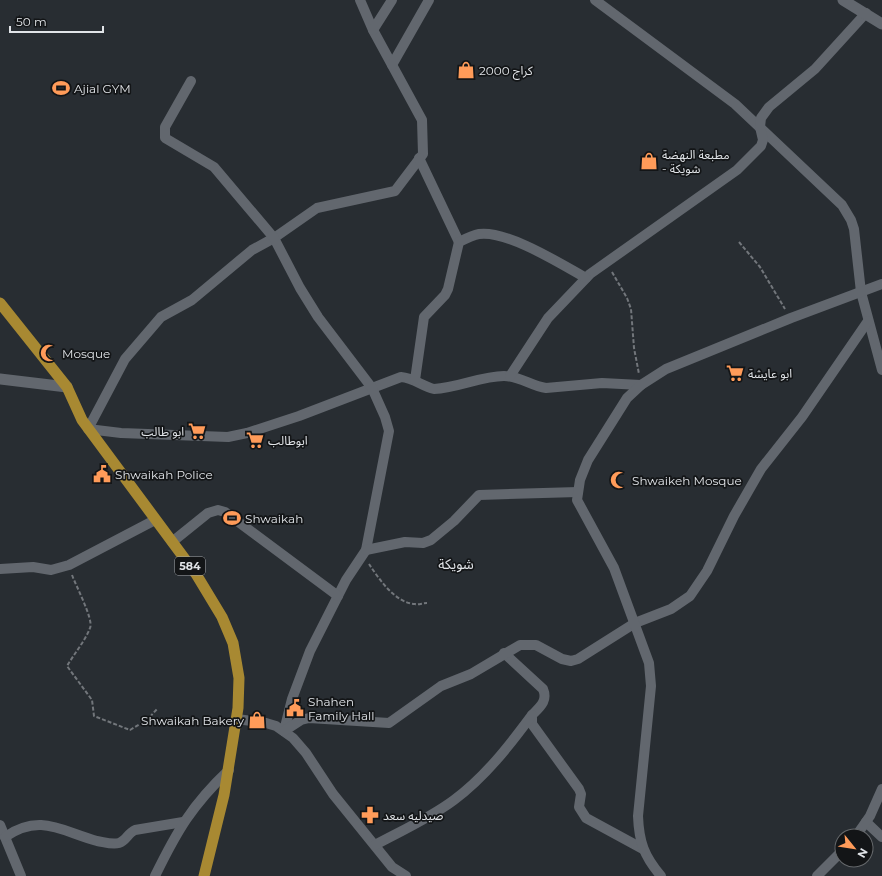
<svg xmlns="http://www.w3.org/2000/svg" width="882" height="876" font-family="Montserrat,'Noto Sans Arabic',sans-serif">
  <rect width="100%" height="100%" fill="#282d32"/>
  <g fill="none" stroke-linecap="round" stroke-linejoin="round">
    <!-- path -->
    <g stroke="#72767b" stroke-width="2" stroke-dasharray="4 2" stroke-linecap="butt">
      <polyline points="739,242 760,267 785,309"/>
      <polyline points="612,272 627,298 631,309 634,348 639,374"/>
      <path d="M369,564C379,579 395,603 415,604C418,605 423,603 427,603"/>
      <path d="M72,575C76,586 94,620 90,628C85,641 74,654 67,666L92,700L94,716L130,730L147,720L158,708"/>
    </g>
    <!-- minor -->
    <g stroke="#62676e" stroke-width="10">
      <path d="M360,0L373,30L422,120L423,154L395,191L317,208L274,238L252,250L192,300L161,317L125,359L88,429L121,433L228,437L247,433L299,416L401,377C414,378 422,386 434,389C458,388 481,376 504,376C520,376 531,386 546,388L602,383L641,385"/>
      <polyline points="595,0 735,104 842,205 851,220 854,229 861,292 882,370"/>
      <polyline points="373,30 392,0"/>
      <polyline points="392,65 429,0"/>
      <polyline points="191,81 165,127 165,138 214,167 274,238 300,288 318,317 372,388 385,417 389,431 366,550 346,580 310,651 292,699 284,731"/>
      <polyline points="419,158 459,242"/>
      <polyline points="510,376 548,318 590,274 737,170 761,146 763,140 760,127 761,118 769,107 815,69 866,13"/>
      <path d="M415,380L424,317L445,295L448,289L459,242C465,239 473,235 479,234C507,230 561,264 586,278"/>
      <polyline points="172,542 208,513 218,510 225,512 338,596"/>
      <polyline points="366,550 405,542 423,543 431,540 454,521 479,495 578,492"/>
      <polyline points="0,569 33,567 51,570 69,565 155,520"/>
      <path d="M504,653L543,689C548,701 540,707 532,715V724L579,789L581,794L579,807L586,818L643,849"/>
      <polyline points="237,719 266,723 276,726 293,738 306,753 333,794 392,867 406,876"/>
      <polyline points="284,731 301,720 309,718 389,723 441,686 471,674 520,645 536,645 562,659 571,661 578,659 635,623 671,609 690,596 707,571 734,516 761,469 802,417 868,321"/>
      <polyline points="866,822 882,837"/>
      <polyline points="0,825 21,876"/>
      <polyline points="856,836 870,816 882,789"/>
      <path d="M5,837C40,813 61,831 97,841C104,842 112,845 119,843C126,841 128,833 135,830L183,822"/>
      <path d="M375,845C401,831 430,818 454,800C485,777 509,746 532,715"/>
      <path d="M155,876C177,831 192,805 229,770"/>
      <path d="M661,876C644,856 639,842 638,816L651,686L649,663L614,568L577,500L580,480L588,460L627,398L641,385L666,369L791,318L882,284"/>
      <polyline points="817,876 842,851"/>
    </g>
    <!-- tertiary -->
    <g stroke="#62676e" stroke-width="11">
      <polyline points="843,0 882,24"/>
      <polyline points="0,379 67,387"/>
    </g>
    <!-- primary -->
    <polyline stroke="#a88932" stroke-width="11" points="0,303 67,387 82,420 196,574 222,617 233,643 239,678 238,708 224,795 204,876"/>
  </g>
  <!-- icons -->
  <defs>
    <g id="shop-bare" transform="scale(1.38)"><path d="M-5-2.5h2.3a2.7 3.5 0 0 1 5.4 0H5L5.5 6h-11ZM-1.5-2.5h3a1.5 2.3 0 0 0-3 0Z" fill="#ff9b59" stroke="#131517" stroke-width="2.5" paint-order="stroke"/></g>
    <g id="stadium-bare" transform="scale(1.38)"><path d="M0-5a6.5 5 0 1 0 0 10a6.5 5 0 1 0 0-10ZM-3.5-1.8h7v3.6h-7Z" fill="#ff9b59" stroke="#131517" stroke-width="2.5" paint-order="stroke"/></g>
    <g id="mosque-bare" transform="scale(1.38)"><path d="M3.5-4.9A6 6 0 1 0 3.5 4.9A5 5 0 1 1 3.5-4.9Z" fill="#ff9b59" stroke="#131517" stroke-width="2.5" paint-order="stroke"/></g>
    <g id="supermarket-bare" transform="scale(1.38)"><path d="M-6-5.5h2.5l.6 2H6L4.5 2H-2.5L-4.4-4H-6ZM-1.5 3.2a1.3 1.3 0 1 0 .1 0ZM3 3.2a1.3 1.3 0 1 0 .1 0Z" fill="#ff9b59" stroke="#131517" stroke-width="2.5" paint-order="stroke"/></g>
    <g id="civic-bare" transform="scale(1.38)"><path d="M-.6-6.5H3V-4.5H.6V-3L4-1V1h2V6H-6V1h2V-1L-.6-3ZM-1.2 2.5V6h2.4V2.5Z" fill="#ff9b59" stroke="#131517" stroke-width="2.5" paint-order="stroke"/></g>
    <g id="pharmacy-bare" transform="scale(1.38)"><path d="M-2-6h4v4h4v4h-4v4h-4v-4h-4v-4h4Z" fill="#ff9b59" stroke="#131517" stroke-width="2.5" paint-order="stroke"/></g>
  </defs>
  <g fill-rule="evenodd">
    <use href="#shop-bare" x="466" y="70"/>
    <use href="#stadium-bare" x="61" y="88"/>
    <use href="#shop-bare" x="649" y="161"/>
    <use href="#mosque-bare" x="49" y="353"/>
    <use href="#supermarket-bare" x="735" y="373"/>
    <use href="#supermarket-bare" x="197" y="431"/>
    <use href="#supermarket-bare" x="255" y="440"/>
    <use href="#civic-bare" x="102" y="474"/>
    <use href="#mosque-bare" x="619" y="480"/>
    <use href="#stadium-bare" x="232" y="518"/>
    <use href="#civic-bare" x="295" y="708"/>
    <use href="#shop-bare" x="257" y="720"/>
    <use href="#pharmacy-bare" x="370" y="815"/>
  </g>
  <g text-anchor="middle" dominant-baseline="central" stroke-width="3.5" stroke-linejoin="round" paint-order="stroke">
    <!-- shield labels -->
    <rect fill="#131517" stroke="#a3a6a9" stroke-width="1" x="175" y="557" width="30" height="18" rx="3"/>
    <g font-size="11" font-weight="bold" fill="#e1e4e8">
      <text x="190" y="566">584</text>
    </g>
    <!-- poi labels -->
    <g font-size="12" fill="#e1e4e8" stroke="#131517" text-anchor="start">
      <text x="479" y="70">كراج 2000</text>
      <text x="74" y="88">Ajial GYM</text>
      <text x="662" y="154">مطبعة النهضة<tspan x="662" dy="14">- شويكة</tspan></text>
      <text x="62" y="353">Mosque</text>
      <text x="748" y="373">ابو عايشة</text>
      <text x="184" y="431" text-anchor="end">ابو طالب</text>
      <text x="268" y="440">ابوطالب</text>
      <text x="115" y="474">Shwaikah Police</text>
      <text x="632" y="480">Shwaikeh Mosque</text>
      <text x="245" y="518">Shwaikah</text>
      <text x="308" y="701">Shahen<tspan x="308" dy="14">Family Hall</tspan></text>
      <text x="244" y="720" text-anchor="end">Shwaikah Bakery</text>
      <text x="383" y="815">صيدليه سعد</text>
    </g>
    <!-- quarter labels -->
    <g font-size="14" fill="#e1e4e8" stroke="#131517">
      <text x="456" y="564">شويكة</text>
    </g>
  </g>
  <!-- north arrow -->
  <g transform="translate(854 848) rotate(120)"><circle r="19" fill="#131517" stroke="#65686b"/>
  <path d="M0-3L7 15L0 10L-7 15Z" fill="#ff9b59"/>
  <text y="-6" font-size="11" font-weight="bold" text-anchor="middle" fill="#e1e4e8">N</text>
  </g>
  <!-- scale -->
  <path d="M10 26v6h93v-6" fill="none" stroke="#e1e4e8" stroke-width="2"/>
  <text x="16" y="26" font-size="12" fill="#e1e4e8" stroke="#131517" stroke-width="3" paint-order="stroke">50 m</text>
</svg>
